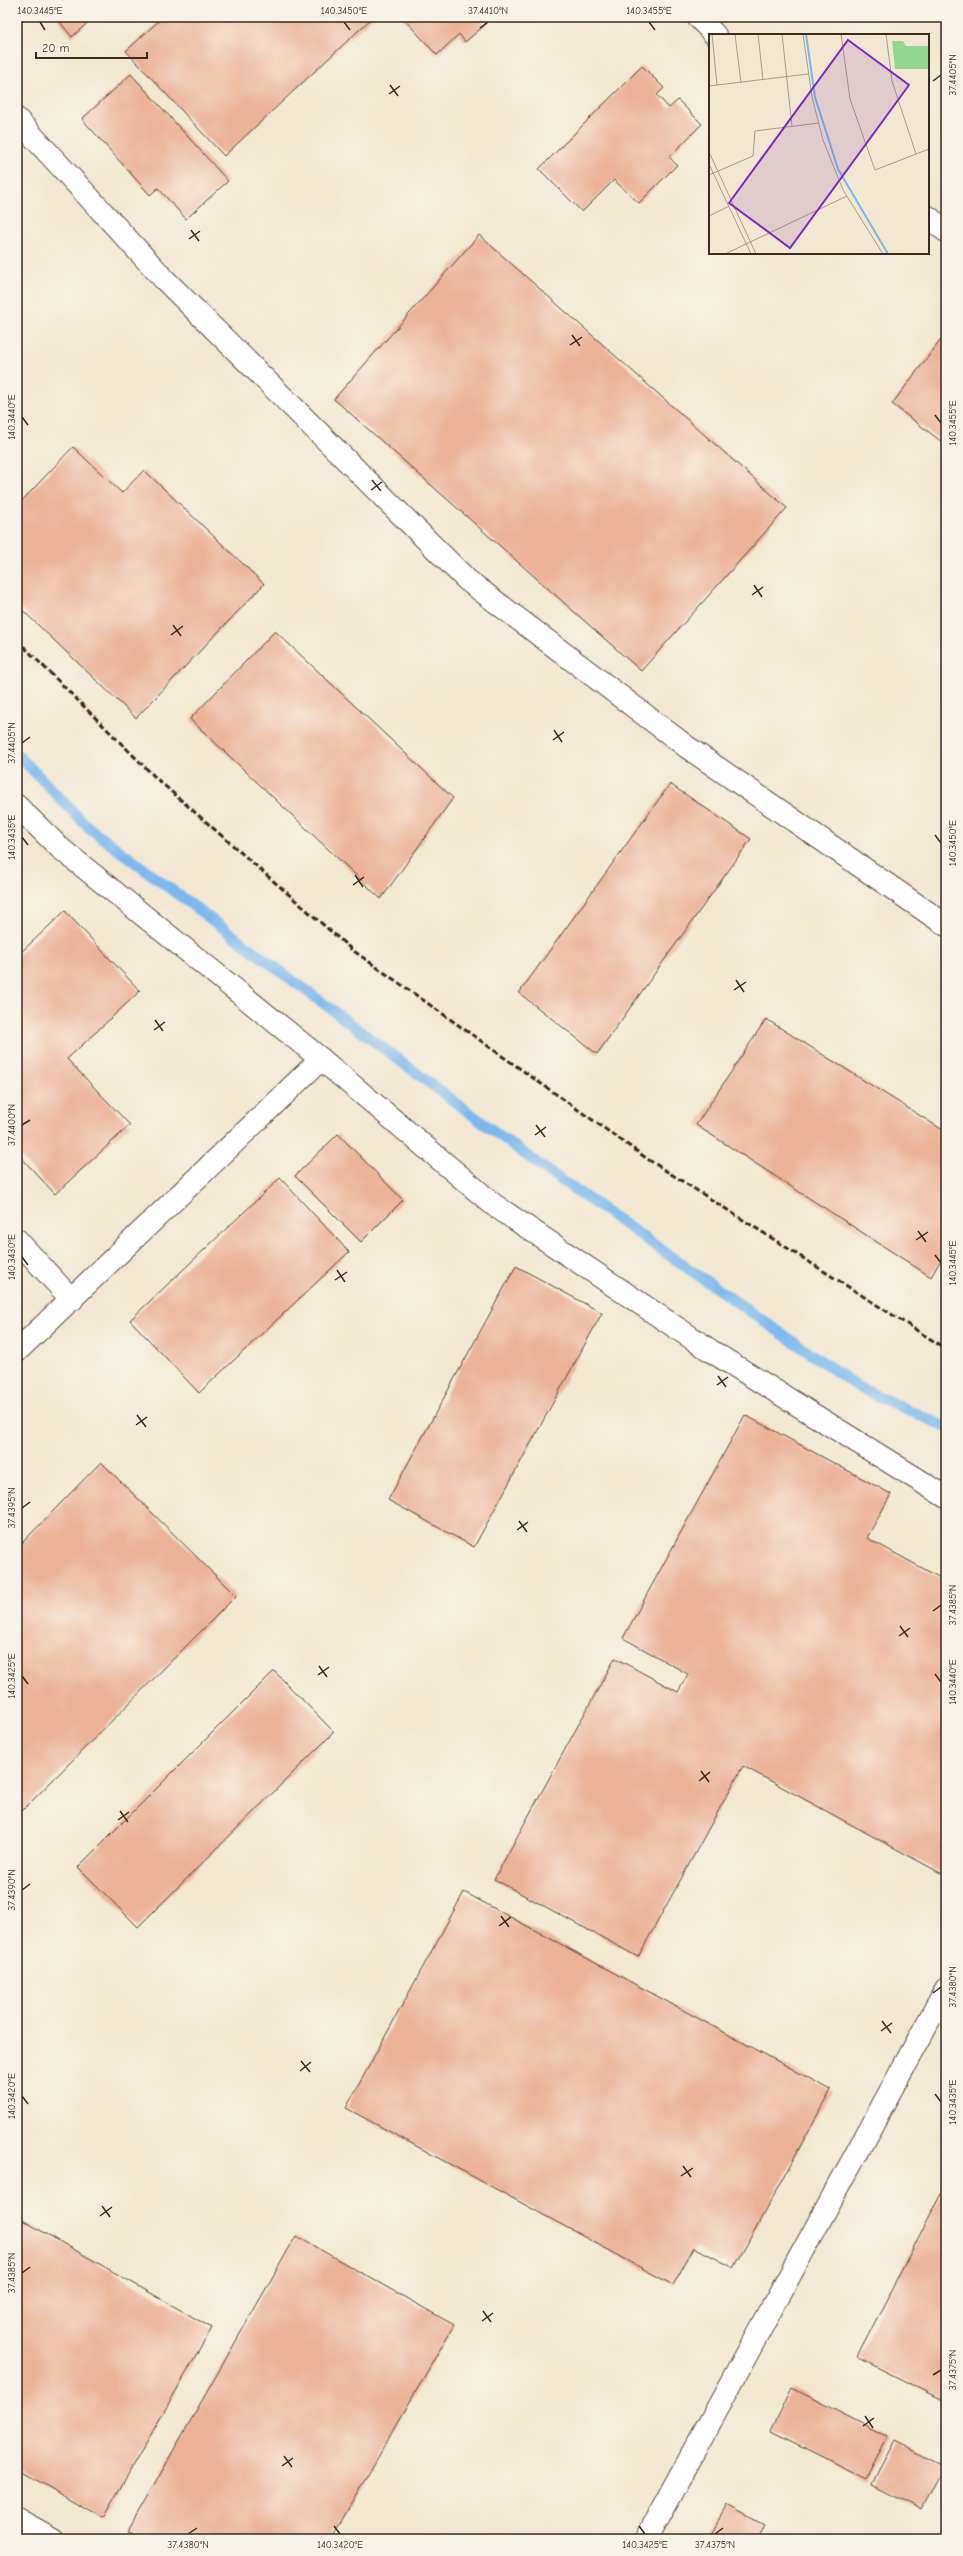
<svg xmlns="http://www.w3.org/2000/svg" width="963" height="2556" font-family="'Comic Neue',sans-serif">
  <rect width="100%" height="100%" fill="#f7f3e8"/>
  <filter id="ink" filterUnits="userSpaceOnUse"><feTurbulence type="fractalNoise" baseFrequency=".025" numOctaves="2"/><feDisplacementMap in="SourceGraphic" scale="8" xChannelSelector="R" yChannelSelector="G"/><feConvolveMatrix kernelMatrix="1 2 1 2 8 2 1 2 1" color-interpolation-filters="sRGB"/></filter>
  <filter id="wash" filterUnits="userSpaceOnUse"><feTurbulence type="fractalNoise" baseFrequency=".012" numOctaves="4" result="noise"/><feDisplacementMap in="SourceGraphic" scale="16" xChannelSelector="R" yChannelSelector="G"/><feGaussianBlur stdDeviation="0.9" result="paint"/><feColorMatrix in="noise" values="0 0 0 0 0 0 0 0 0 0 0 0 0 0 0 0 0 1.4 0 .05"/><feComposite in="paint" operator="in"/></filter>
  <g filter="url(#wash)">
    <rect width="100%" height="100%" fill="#f2e8d1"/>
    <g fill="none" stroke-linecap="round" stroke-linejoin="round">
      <!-- stream -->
      <polyline stroke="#7bb8ee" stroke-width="11" points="17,754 88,827 538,1164 860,1388 946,1427"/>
    </g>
    <g id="blocks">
      <!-- building -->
      <g fill="#ecb296">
        <polygon points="56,17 94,17 72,37"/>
        <polygon points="163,17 373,17 224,156 126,51"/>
        <polygon points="402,17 479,17 486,24 465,42 459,34 437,55"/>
        <polygon points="642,66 664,88 657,95 669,108 678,100 702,124 669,157 677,165 639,203 614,180 582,212 539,169"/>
        <polygon points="131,74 228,181 186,219 158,188 150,195 82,119"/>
        <polygon points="479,235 787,508 641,671 334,399"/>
        <polygon points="946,333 946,445 892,404"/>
        <polygon points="73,447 122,493 144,470 264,584 136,718 17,605 17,506"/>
        <polygon points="275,631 453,798 381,899 190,719"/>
        <polygon points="670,784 751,839 597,1054 519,993"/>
        <polygon points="65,911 140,991 67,1059 130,1125 55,1194 17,1153 17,956"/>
        <polygon points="766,1019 946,1132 946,1251 931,1277 696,1125"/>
        <polygon points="338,1134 403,1200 361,1242 295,1176"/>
        <polygon points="280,1178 349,1252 199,1393 130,1320"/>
        <polygon points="516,1266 602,1313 474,1547 388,1500"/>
        <polygon points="745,1415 891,1494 867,1538 946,1581 946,1876 743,1766 638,1957 494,1879 615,1658 678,1692 688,1674 623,1638"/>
        <polygon points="101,1462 236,1596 17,1816 17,1548"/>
        <polygon points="274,1671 334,1732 138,1927 78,1867"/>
        <polygon points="464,1892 831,2090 734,2268 694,2247 673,2285 346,2108"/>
        <polygon points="946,2184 946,2402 857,2357"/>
        <polygon points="17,2217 212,2328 103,2518 17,2469"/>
        <polygon points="296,2236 454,2325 331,2539 143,2539 128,2530"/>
        <polygon points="792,2388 888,2437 866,2479 771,2431"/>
        <polygon points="895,2441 944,2466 922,2509 872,2484"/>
        <polygon points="727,2505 764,2525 756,2539 717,2539 710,2535"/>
      </g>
    </g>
  </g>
  <g filter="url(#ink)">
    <use href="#blocks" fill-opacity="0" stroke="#564639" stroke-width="1"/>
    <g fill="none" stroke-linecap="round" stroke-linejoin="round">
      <!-- minor casing -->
      <g stroke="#564639" stroke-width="24">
        <g id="minor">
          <polyline points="698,17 715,35"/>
          <polyline points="17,119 164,279 467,580 687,747 946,925"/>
          <polyline points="928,217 946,231"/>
          <polyline points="17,806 60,848 321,1059 494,1205 711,1351 946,1497"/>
          <polyline points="17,1240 72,1300"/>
          <polyline points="17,1351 321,1059"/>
          <polyline points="17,2519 53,2539"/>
          <polyline points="646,2539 946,1989"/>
        </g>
      </g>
      <!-- minor -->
      <use href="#minor" stroke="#fff" stroke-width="22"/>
      <!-- rail -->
      <polyline stroke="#3b2a1e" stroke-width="3" stroke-dasharray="6 3" stroke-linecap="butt" points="17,640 157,779 351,949 649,1160 946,1349"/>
    </g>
  </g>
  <!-- ticks -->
  <path fill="none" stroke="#3b2a1e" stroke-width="1.5" d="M40,22L45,30M344,22L350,30M649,22L655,30M480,28L488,22M933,81L941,75M390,85L398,96M389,94L400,86M191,230L199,241M189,239L200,231M572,335L580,346M570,345L582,337M935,415L941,423M22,417L28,425M372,480L381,491M371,490L382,482M754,585L762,597M752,595L763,587M173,625L181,636M171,635L183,626M554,730L562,742M553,740L564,732M22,743L30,737M935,835L941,843M22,837L28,845M355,875L363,887M353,885L364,877M736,980L744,992M734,990L746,982M155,1020L163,1031M154,1030L165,1022M22,1125L30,1120M536,1125L545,1137M535,1135L546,1127M918,1231L926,1242M916,1240L928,1232M935,1255L941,1263M22,1257L28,1265M337,1270L345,1282M335,1280L347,1272M718,1376L726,1387M717,1385L728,1377M137,1415L146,1427M136,1425L147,1417M22,1508L30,1502M519,1521L527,1532M517,1530L528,1522M933,1611L941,1605M900,1626L908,1637M899,1636L910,1628M319,1666L327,1677M935,1674L941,1682M318,1675L329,1667M22,1676L28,1684M701,1771L709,1782M699,1781L710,1772M120,1811L128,1822M118,1820L129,1812M22,1890L30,1884M501,1916L509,1927M499,1926L511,1917M933,1993L941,1987M882,2021L891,2033M881,2031L892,2023M301,2061L310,2072M300,2071L311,2062M935,2094L941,2102M22,2096L28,2104M683,2166L691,2177M681,2176L693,2168M102,2206L110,2217M100,2216L112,2207M22,2273L30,2267M483,2311L491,2322M482,2321L493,2313M933,2375L941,2370M865,2416L873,2428M863,2426L874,2418M284,2456L292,2467M282,2466L293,2458M334,2526L340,2534M639,2526L645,2534M188,2534L197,2528M715,2534L723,2528"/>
  <!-- overview -->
  <g transform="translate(709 34)">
    <rect width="220" height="220" fill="#f2e8d1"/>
    <path d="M183,7H194L197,12H220V35H186Z" fill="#93d68e"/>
    <path fill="none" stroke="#7bb8ee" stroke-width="2" d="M97,0L106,63L129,135L179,220"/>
    <path fill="none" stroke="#a99c89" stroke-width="1" d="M3,0L8,51M26,0L32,49M49,0L54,46M73,0L83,92M94,0L103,63L114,106L134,156L174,220M132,0L141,65L166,136L220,115M177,0L183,47L207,120M0,52L99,40M0,118L47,220M0,130L42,220M0,141L44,122L46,97L110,89M0,182L20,172M16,220L138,162"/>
    <path fill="#7b2cbf" fill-opacity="0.15" stroke="#7b2cbf" stroke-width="2" d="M139,6L200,51L81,214L20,169Z"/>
    <rect width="220" height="220" fill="none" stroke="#3b2a1e" stroke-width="2"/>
  </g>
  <!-- margin -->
  <rect width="963" height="2556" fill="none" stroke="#f7f3e8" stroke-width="44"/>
  <!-- scale -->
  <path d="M36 52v6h111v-6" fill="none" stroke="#3b2a1e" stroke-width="2"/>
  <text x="42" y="52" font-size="12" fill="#3b2a1e" stroke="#f7f3e8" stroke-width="3" paint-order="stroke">20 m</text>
  <rect x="22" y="22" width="919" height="2512" fill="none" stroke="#3b2a1e" stroke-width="1.5"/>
  <g font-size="10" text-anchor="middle" fill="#3b2a1e">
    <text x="40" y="14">140.3445°E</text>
    <text x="344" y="14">140.3450°E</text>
    <text x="488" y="14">37.4410°N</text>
    <text x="649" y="14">140.3455°E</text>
    <text transform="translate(952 75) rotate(-90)" y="4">37.4405°N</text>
    <text transform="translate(11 417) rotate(-90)" y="4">140.3440°E</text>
    <text transform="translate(952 423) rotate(-90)" y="4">140.3455°E</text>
    <text transform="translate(11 743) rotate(-90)" y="4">37.4405°N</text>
    <text transform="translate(11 837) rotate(-90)" y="4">140.3435°E</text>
    <text transform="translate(952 843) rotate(-90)" y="4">140.3450°E</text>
    <text transform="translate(11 1125) rotate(-90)" y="4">37.4400°N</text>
    <text transform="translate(11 1257) rotate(-90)" y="4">140.3430°E</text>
    <text transform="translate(952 1263) rotate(-90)" y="4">140.3445°E</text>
    <text transform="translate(11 1508) rotate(-90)" y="4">37.4395°N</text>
    <text transform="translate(952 1605) rotate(-90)" y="4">37.4385°N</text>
    <text transform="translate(11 1676) rotate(-90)" y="4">140.3425°E</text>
    <text transform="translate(952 1682) rotate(-90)" y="4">140.3440°E</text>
    <text transform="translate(11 1890) rotate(-90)" y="4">37.4390°N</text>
    <text transform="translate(952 1987) rotate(-90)" y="4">37.4380°N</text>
    <text transform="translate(11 2096) rotate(-90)" y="4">140.3420°E</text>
    <text transform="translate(952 2102) rotate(-90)" y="4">140.3435°E</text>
    <text transform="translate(11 2273) rotate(-90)" y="4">37.4385°N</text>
    <text transform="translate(952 2370) rotate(-90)" y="4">37.4375°N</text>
    <text x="188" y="2548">37.4380°N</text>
    <text x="340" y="2548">140.3420°E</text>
    <text x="645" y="2548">140.3425°E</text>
    <text x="715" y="2548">37.4375°N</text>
  </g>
</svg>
